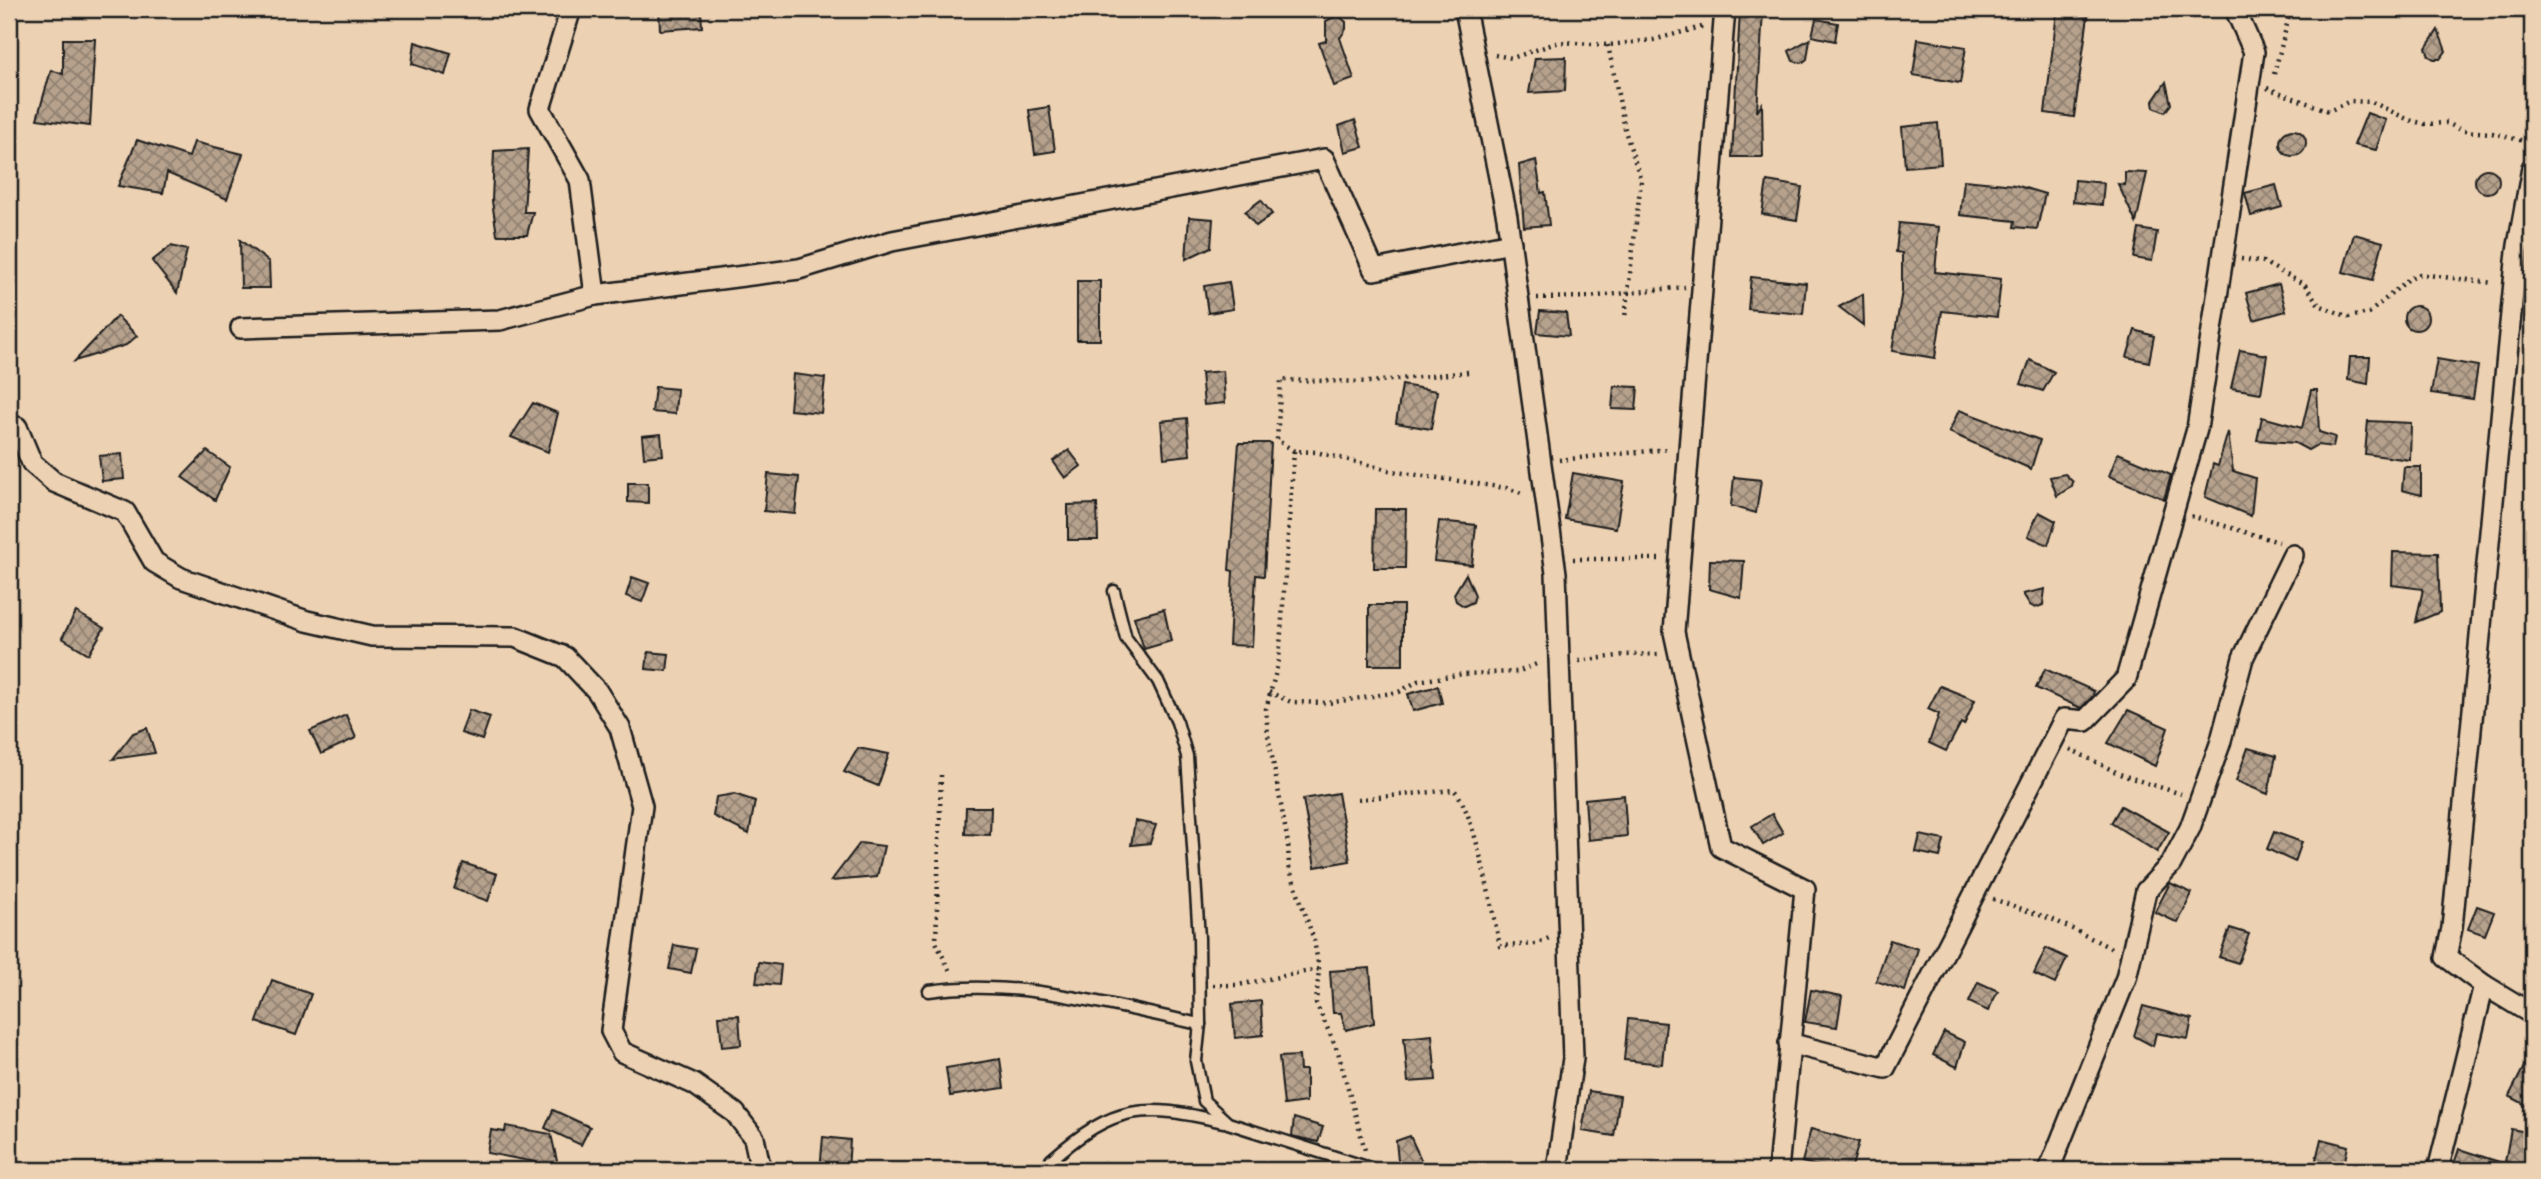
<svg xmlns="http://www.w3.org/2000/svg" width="2541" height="1179" font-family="'Playpen Sans',sans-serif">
  <defs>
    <pattern id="building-cross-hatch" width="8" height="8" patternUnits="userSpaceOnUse" patternTransform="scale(1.75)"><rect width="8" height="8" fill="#b5a18c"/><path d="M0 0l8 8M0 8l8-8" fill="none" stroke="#928272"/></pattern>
  </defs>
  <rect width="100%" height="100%" fill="#ecd1b3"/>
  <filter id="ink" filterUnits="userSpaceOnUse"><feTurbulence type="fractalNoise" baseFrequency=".0143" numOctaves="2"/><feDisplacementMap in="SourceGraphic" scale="14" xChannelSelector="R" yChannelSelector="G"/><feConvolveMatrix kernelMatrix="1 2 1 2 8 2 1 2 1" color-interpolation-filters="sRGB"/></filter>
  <g filter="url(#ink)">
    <!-- building -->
    <g fill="url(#building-cross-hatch)" stroke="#1c1c1c" stroke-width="2">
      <polygon points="659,9 701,9 702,27 660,30"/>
      <polygon points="1740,10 1763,11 1757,112 1762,104 1763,157 1732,157"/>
      <polygon points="2057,12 2088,16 2074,117 2045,113"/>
      <polygon points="1338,15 1346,22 1346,29 1340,38 1354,79 1334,86 1319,43 1326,41 1326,21"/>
      <polygon points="1816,19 1838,23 1835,41 1812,36"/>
      <polygon points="2438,30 2446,51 2440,59 2434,59 2429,56 2426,48"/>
      <polygon points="63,39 95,39 90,126 37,119 51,70 63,74"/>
      <polygon points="1810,39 1807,59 1802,63 1793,61 1789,51"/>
      <polygon points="1918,39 1966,47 1960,83 1913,75"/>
      <polygon points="415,42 451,53 445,75 412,64"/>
      <polygon points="1566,57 1565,91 1529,93 1535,58"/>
      <polygon points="2166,82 2171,104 2165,112 2154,107 2153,101"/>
      <polygon points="1049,107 1055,151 1035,154 1029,110"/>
      <polygon points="2367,113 2386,120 2376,150 2354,145"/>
      <polygon points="1355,120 1363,147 1345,152 1339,126"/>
      <polygon points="1938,123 1941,164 1905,167 1902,127"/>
      <circle cx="2293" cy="143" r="13"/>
      <polygon points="137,140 189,157 194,142 243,154 227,199 167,173 163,193 118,186"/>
      <polygon points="528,149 524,212 533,212 527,235 497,235 492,201 494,151"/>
      <polygon points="1536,160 1541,193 1545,192 1549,225 1524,227 1519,165"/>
      <circle cx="2487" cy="181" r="12"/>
      <polygon points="2125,172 2147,173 2136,223 2118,184 2125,185"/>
      <polygon points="1964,180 2015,185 2045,194 2037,229 2014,227 2015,221 1960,215"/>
      <polygon points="2075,180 2104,183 2102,205 2073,202"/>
      <polygon points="1767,181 1802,187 1797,220 1762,214"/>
      <polygon points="2276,185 2282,207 2251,216 2245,193"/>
      <polygon points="1261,200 1272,214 1256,226 1245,212"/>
      <polygon points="1189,217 1213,219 1211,247 1186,259"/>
      <polygon points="1899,223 1939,227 1935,272 2001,279 1997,317 1942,311 1935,358 1892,351 1902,291 1902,253 1896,252"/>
      <polygon points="2139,229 2157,232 2152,261 2134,258"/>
      <polygon points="2354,234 2383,242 2373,280 2343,272"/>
      <polygon points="240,240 269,262 270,288 241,288"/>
      <polygon points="171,246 187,250 177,293 152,261"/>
      <polygon points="1751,277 1806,283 1803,314 1748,309"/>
      <rect x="1077" y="281" width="23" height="59"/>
      <polygon points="1229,282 1233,309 1208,313 1204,286"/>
      <polygon points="2279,284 2286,311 2254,320 2246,293"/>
      <polygon points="1863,294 1864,326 1839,307"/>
      <circle cx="2416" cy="318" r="12"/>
      <polygon points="1540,311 1566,313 1569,336 1537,333"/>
      <polygon points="117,316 137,336 126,345 75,361"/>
      <polygon points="2135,330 2154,336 2149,362 2127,357"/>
      <polygon points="2240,350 2267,355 2261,393 2231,388"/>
      <polygon points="2350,357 2370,357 2368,384 2348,380"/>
      <polygon points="2437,359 2478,366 2473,399 2431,393"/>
      <polygon points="2030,360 2054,372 2043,391 2021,384"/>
      <polygon points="1223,371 1225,403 1204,405 1201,373"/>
      <polygon points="793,374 825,378 821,413 790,410"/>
      <polygon points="1402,385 1437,391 1431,429 1396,423"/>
      <polygon points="1614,386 1638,387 1636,410 1612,409"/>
      <polygon points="655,387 677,389 675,414 652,412"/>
      <polygon points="2311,390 2317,390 2319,432 2335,437 2333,447 2317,445 2308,450 2295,443 2257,440 2262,417 2302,428"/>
      <polygon points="533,403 558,413 548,452 511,437"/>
      <polygon points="1959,410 2040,440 2031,469 1949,432"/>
      <polygon points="1187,418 1190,455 1164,458 1161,421"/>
      <polygon points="2368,421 2411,423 2410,460 2365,454"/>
      <polygon points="2228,432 2233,471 2255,478 2251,516 2205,497 2213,464 2218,466"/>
      <polygon points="661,434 663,455 644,457 642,436"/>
      <polygon points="1239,443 1271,443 1264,576 1256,575 1252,646 1229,645 1233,571 1229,570"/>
      <polygon points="1069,450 1081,466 1065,478 1053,461"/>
      <polygon points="207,451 230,467 215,500 182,477"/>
      <polygon points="2118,453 2171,475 2164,499 2109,476"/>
      <polygon points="122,454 124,479 102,481 99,456"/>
      <polygon points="2404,467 2421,467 2421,495 2402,490"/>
      <polygon points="1573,473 1624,482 1616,528 1565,519"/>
      <polygon points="768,474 799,477 795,514 764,511"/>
      <polygon points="2065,474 2073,482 2072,486 2057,496 2050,477"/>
      <polygon points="1734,477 1761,480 1756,513 1731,506"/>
      <polygon points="628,483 648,483 648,503 628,502"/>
      <polygon points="1097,504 1098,540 1068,540 1068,505"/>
      <polygon points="1375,509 1406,509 1405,568 1374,568"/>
      <polygon points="2039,512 2056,521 2048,545 2028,536"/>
      <polygon points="1439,521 1476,525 1472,565 1434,561"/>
      <polygon points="2393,552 2438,553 2440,612 2416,622 2423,589 2392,585"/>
      <polygon points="1710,560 1744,561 1741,598 1709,589"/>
      <polygon points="1466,574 1475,595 1473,602 1464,606 1456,601 1454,594"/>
      <polygon points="632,577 649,583 642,602 626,596"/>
      <polygon points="2045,589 2043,605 2035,608 2030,605 2023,594"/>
      <rect x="1369" y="605" width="34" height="60"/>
      <polygon points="1164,609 1171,641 1144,649 1134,617"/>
      <polygon points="76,612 104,628 89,654 62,638"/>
      <polygon points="648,652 669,654 667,671 646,669"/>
      <polygon points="2045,669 2094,691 2093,696 2081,708 2036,688"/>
      <polygon points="1438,686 1442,703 1413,711 1408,694"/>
      <polygon points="1940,686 1975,700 1964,725 1961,723 1946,751 1929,743 1939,714 1928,709"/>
      <polygon points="469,710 490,717 482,740 461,733"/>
      <polygon points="2128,710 2168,728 2155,766 2108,743"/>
      <polygon points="346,715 356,738 321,754 310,731"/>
      <polygon points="147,728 155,753 113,759 133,733"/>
      <polygon points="858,748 889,754 878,786 844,772"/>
      <polygon points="2248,748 2276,756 2268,794 2236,781"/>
      <polygon points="1338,793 1350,861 1315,867 1303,799"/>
      <polygon points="734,794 755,801 749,834 713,816 716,797"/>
      <polygon points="1624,795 1627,836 1588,840 1585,799"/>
      <polygon points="2121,806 2169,832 2157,852 2111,823"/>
      <polygon points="966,807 991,807 990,835 965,834"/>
      <polygon points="1772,814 1783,833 1763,845 1752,826"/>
      <polygon points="1135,821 1156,825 1150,843 1131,845"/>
      <polygon points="2274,832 2302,842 2295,862 2267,849"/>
      <polygon points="1920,835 1944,840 1940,857 1916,852"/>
      <polygon points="860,843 884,846 877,877 831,881"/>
      <polygon points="463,863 497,874 488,901 454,889"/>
      <polygon points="2170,883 2192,893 2178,923 2155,912"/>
      <polygon points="2477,906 2494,912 2485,935 2468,929"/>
      <polygon points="2230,928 2249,934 2238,963 2219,957"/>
      <polygon points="1890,940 1918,949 1905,991 1876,981"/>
      <polygon points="674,945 696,949 691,973 669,969"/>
      <polygon points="2046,948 2067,958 2055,984 2034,974"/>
      <polygon points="759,962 781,965 779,985 756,983"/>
      <polygon points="1370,968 1374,1023 1346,1030 1341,1013 1333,1013 1330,971"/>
      <polygon points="272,980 311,994 296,1035 257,1022"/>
      <polygon points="1978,982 1998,991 1988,1011 1969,1002"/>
      <polygon points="1811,990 1842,996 1837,1027 1805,1022"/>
      <polygon points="1261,1001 1263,1035 1235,1038 1232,1004"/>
      <polygon points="2143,1006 2192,1019 2188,1039 2156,1033 2153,1046 2134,1036"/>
      <polygon points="739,1015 741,1045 722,1047 719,1016"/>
      <polygon points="1628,1019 1666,1023 1662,1064 1624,1060"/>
      <polygon points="1944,1032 1965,1042 1957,1067 1933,1055"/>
      <polygon points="1432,1035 1436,1080 1408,1082 1404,1038"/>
      <polygon points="2532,1051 2532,1108 2509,1096"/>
      <polygon points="1299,1056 1300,1070 1306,1070 1306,1102 1284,1105 1279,1057"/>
      <polygon points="1000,1059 1004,1088 950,1096 946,1068"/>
      <polygon points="1589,1091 1620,1096 1614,1136 1582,1131"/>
      <polygon points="553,1110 590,1127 581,1145 545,1128"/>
      <polygon points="1294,1118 1323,1127 1318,1142 1292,1136"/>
      <polygon points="506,1126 551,1134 559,1170 542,1170 535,1162 487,1153 491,1130 505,1132"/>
      <polygon points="1811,1129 1859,1142 1851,1170 1833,1170 1802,1162"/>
      <polygon points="2511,1129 2532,1133 2532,1167 2505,1162"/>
      <polygon points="1410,1136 1424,1166 1419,1170 1399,1170 1396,1141"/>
      <polygon points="823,1137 850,1140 848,1170 820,1170"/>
      <polygon points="2321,1139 2348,1146 2343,1170 2314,1168"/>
      <polygon points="2459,1149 2512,1166 2512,1170 2452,1170"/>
    </g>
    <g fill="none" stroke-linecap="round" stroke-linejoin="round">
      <!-- service casing -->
      <g stroke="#1c1c1c" stroke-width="15">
        <g id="service">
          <polyline points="1114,591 1126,638 1158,681 1177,722 1187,756 1199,938 1200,1024 1196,1061 1204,1101 1228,1123 1376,1170"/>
          <path d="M929,991C1020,978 1111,1006 1200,1024"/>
          <path d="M1051,1160C1115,1104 1143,1103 1223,1122"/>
        </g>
      </g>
      <!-- minor casing -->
      <g stroke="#1c1c1c" stroke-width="24">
        <g id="minor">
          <polyline points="1465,9 1507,217 1556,573 1573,1058 1557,1170"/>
          <polyline points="1725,9 1674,632 1721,847 1805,889 1778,1170"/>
          <polyline points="595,295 799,269 892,241 1324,159 1374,270 1511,243"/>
          <polyline points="241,328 500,320 595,295 580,180 540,109 571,9"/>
          <polyline points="17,427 32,463 54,482 125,512 154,562 181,578 307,621 372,636 515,637 565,657 597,691 620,728 642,806 611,1031 622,1052 694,1084 735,1113 754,1138 761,1170"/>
          <polyline points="2484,985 2532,1014"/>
          <polyline points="1789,1043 1885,1068 2064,719 2085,721 2126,679 2197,429 2254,52 2235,9"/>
          <polyline points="2049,1170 2126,978 2146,891 2171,864 2190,828 2220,744 2243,658 2293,555"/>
          <polyline points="2438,1170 2484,985 2446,957 2452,928 2517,251 2532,168"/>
        </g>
      </g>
      <!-- path -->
      <g stroke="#1c1c1c" stroke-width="4.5" stroke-dasharray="2 5" stroke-linecap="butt">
        <polyline points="1608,45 1626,134 1641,180 1625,317"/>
        <polyline points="1495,55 1512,58 1559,42 1608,45 1653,40 1705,26"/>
        <polyline points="2274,74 2291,9"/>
        <polyline points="2267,88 2329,111 2350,101 2372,102 2409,120 2425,124 2447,123 2463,131 2492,133 2532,143"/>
        <polyline points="2241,259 2263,262 2305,285 2319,305 2349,317 2369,313 2410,278 2420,274 2493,283"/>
        <polyline points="1537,298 1588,297 1685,287"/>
        <polyline points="1468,372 1371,382 1281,380 1277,440 1294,451 1316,452 1397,472 1506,488 1525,494"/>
        <polyline points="1294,451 1279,660 1266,709 1268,735 1288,843 1289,867 1314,940 1319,969 1316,1003 1338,1052 1365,1150"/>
        <polyline points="1559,460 1669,449"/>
        <polyline points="2191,516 2279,542"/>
        <polyline points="1573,559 1662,559"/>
        <polyline points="1579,661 1625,655 1661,654"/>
        <polyline points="1269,692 1291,702 1328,703 1399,692 1418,681 1463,674 1517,672 1539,663"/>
        <polyline points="2070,749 2122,775 2181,794"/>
        <polyline points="941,775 936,942 951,974"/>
        <path d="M1358,799L1454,790C1475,811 1492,911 1500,946L1536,944L1549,938"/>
        <polyline points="1993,899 2054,920 2113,949"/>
        <polyline points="1213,985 1238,985 1319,969"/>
      </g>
      <!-- service -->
      <use href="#service" stroke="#ecd1b3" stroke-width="10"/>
      <!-- minor -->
      <use href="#minor" stroke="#ecd1b3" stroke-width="19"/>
    </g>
  </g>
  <!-- margin -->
  <rect width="2541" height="1179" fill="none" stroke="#ecd1b3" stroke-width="35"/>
  <rect x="18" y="18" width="2506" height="1144" fill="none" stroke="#1c1c1c" stroke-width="2.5" filter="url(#ink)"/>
</svg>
